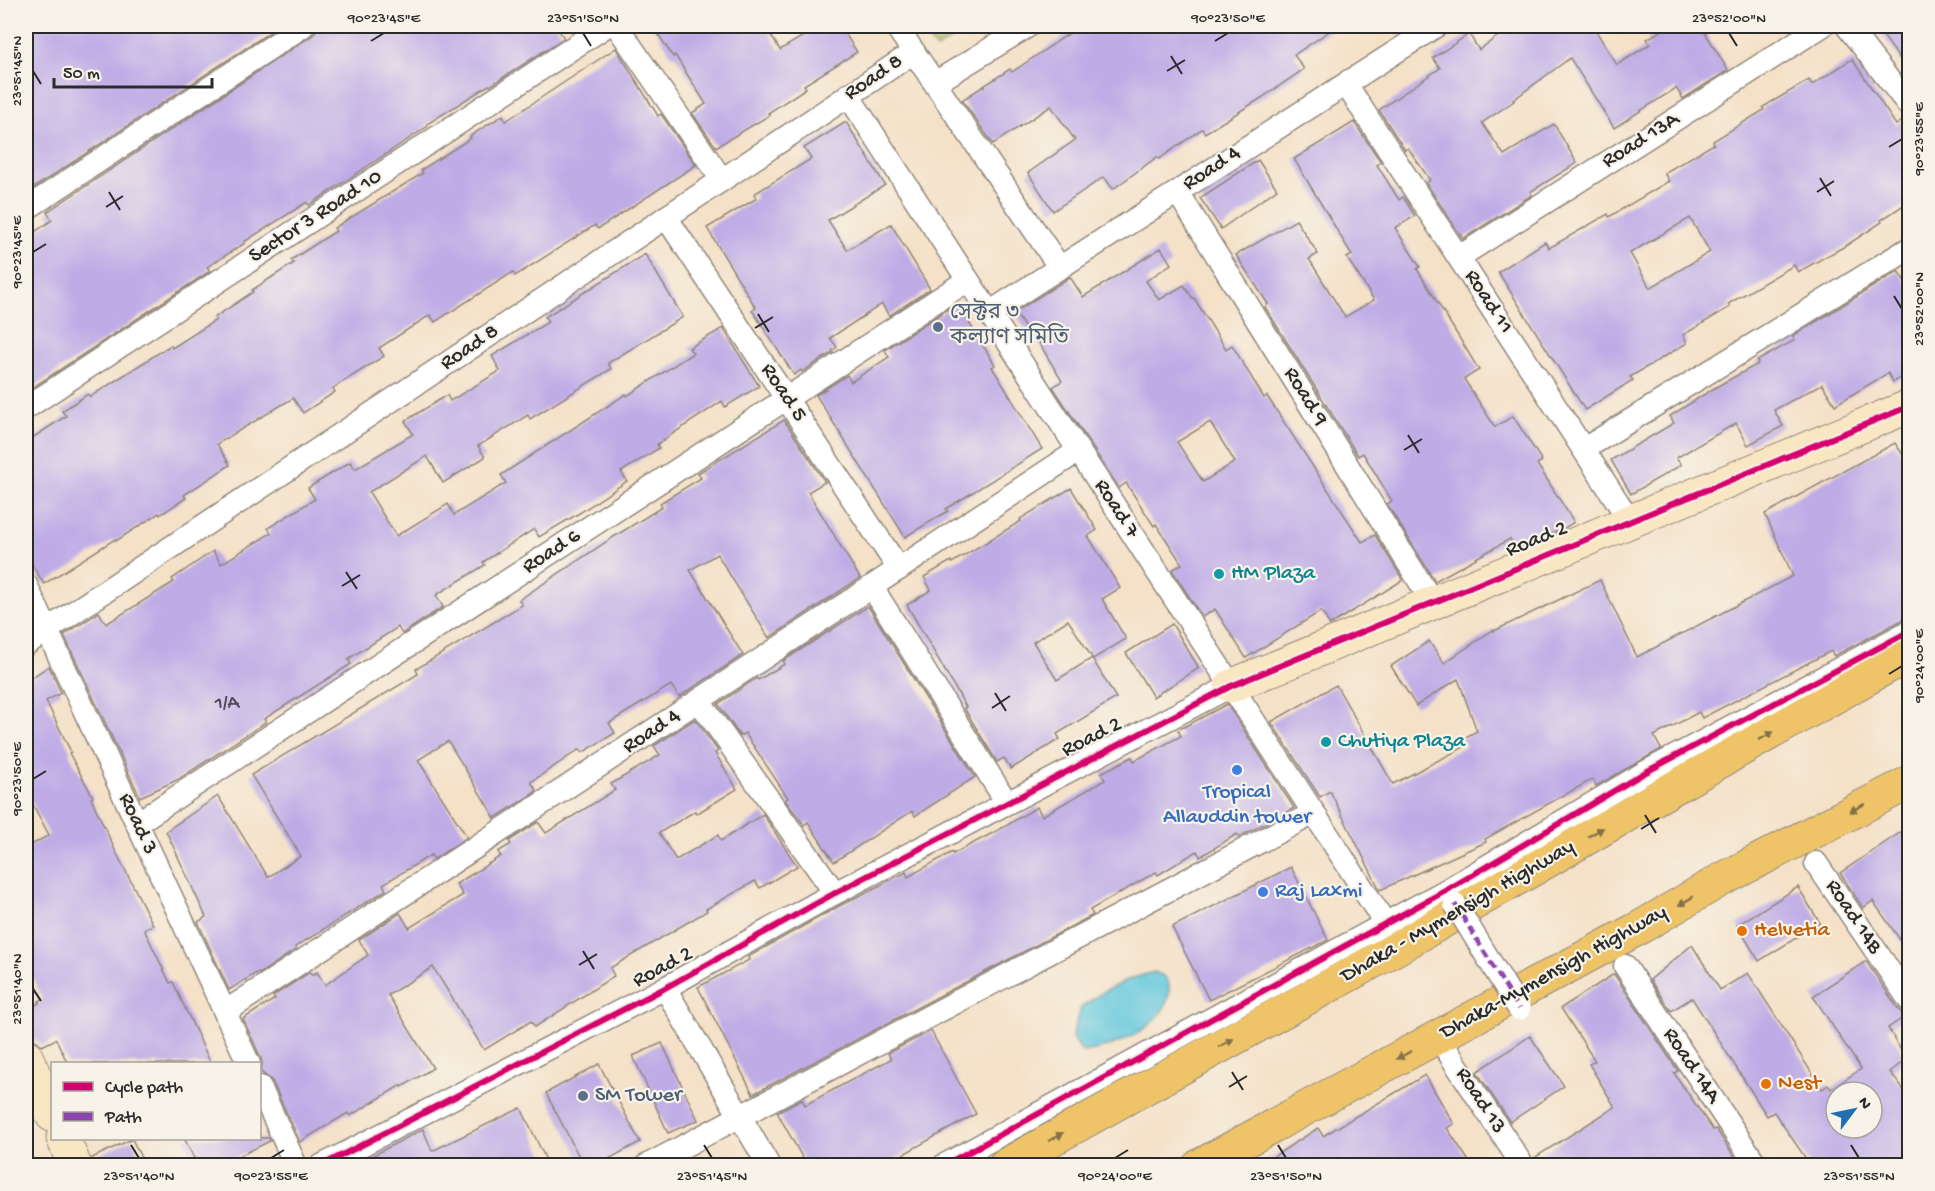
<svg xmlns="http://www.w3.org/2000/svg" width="1935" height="1191" font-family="'Gochi Hand','Noto Sans Bengali',sans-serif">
  <rect width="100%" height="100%" fill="#f7f3e8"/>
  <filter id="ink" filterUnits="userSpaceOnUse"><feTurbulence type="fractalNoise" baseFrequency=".0167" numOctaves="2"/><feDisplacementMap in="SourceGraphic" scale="12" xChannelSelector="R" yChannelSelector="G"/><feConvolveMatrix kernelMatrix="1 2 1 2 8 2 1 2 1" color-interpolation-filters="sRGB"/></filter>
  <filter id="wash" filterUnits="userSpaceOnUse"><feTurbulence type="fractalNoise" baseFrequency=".008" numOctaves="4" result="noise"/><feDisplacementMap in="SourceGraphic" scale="24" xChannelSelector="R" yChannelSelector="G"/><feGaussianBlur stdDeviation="1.35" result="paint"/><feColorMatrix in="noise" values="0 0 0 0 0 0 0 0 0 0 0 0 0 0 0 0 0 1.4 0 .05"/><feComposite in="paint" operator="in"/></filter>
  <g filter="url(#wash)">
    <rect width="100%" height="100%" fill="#f4e1c8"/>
    <!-- green -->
    <polygon fill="#aebf62" stroke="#6c7546" stroke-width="1.5" points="919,26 972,26 936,49"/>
    <!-- water -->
    <path fill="#60c7dd" stroke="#467984" stroke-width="1.5" d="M1154,972C1163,975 1169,978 1169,987C1171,1025 1113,1049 1082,1052L1073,1038L1074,1028L1081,1008L1103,992L1130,979Z"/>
    <g id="blocks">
      <!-- building -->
      <g fill="#bface6" fill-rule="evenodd">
        <polygon points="26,26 279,26 32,189 26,178"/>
        <polygon points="316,26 556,26 564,38 490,86 489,85 427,124 428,126 309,205 307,202 244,242 245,243 207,267 210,271 26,392 26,238 52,220 47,212 310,37 315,33"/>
        <polygon points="653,26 765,26 780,50 820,26 840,26 857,52 804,85 806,88 768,113 770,115 716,147 692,113 706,104 675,55 673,57"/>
        <polygon points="1066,26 1337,26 1294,55 1304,69 1263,97 1205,133 1202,129 1159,159 1157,157 1113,189 1104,177 1053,211 1028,173 1075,140 1051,106 993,144 962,100 1010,69 1012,72 1071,32"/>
        <polygon points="1512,26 1593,26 1617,65 1650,44 1647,39 1669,26 1701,26 1728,70 1683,99 1676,88 1614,128 1570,58 1513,100 1514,101 1482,123 1504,155 1554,124 1577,163 1530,192 1532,195 1463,239 1426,183 1430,180 1408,148 1405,150 1379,110 1440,68 1433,58 1469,34 1479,50"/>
        <polygon points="1876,26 1910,26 1910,73"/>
        <polygon points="616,48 658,116 661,114 696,165 598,229 595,225 515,276 513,272 435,322 430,315 379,348 384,356 333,388 335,392 303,413 293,398 217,444 230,465 184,495 186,498 160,515 159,513 116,541 115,539 44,584 26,556 26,442 66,416 62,411 88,394 90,397 171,345 172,348 216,320 215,317 253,292 252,290 294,263 291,260 336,231 334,228 423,173 421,170 471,138 470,136 503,115 506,121"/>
        <path d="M1852,59L1896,125L1905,119L1910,120V201L1881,220L1882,222L1847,245L1798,272L1794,265L1728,304L1730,307L1683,335L1687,343L1630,377L1633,380L1585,410L1498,272L1545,242L1549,248L1608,214L1609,217L1669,181L1664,173L1714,144L1713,141L1764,110L1763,107L1809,80L1812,85ZM1690,218L1710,252L1650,288L1630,253Z"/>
        <polygon points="846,122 885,185 828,220 847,250 891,224 930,289 889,316 882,304 830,338 837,347 832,351 833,352 802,372 801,370 794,375 752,310 756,308 707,228 757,198 754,194 811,159 804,148"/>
        <polygon points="1354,122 1381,162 1377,165 1399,200 1403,197 1415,216 1395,228 1420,267 1417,269 1479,370 1464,379 1495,427 1513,416 1542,461 1537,464 1574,522 1563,529 1516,548 1510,539 1435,581 1387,504 1392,501 1363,453 1358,456 1265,307 1268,304 1236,255 1296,220 1318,254 1309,259 1345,317 1374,300 1347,258 1352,255 1294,159"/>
        <polygon points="1258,160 1277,189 1221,229 1200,198"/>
        <path d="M1161,248L1171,264L1146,281L1159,300L1184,285L1193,299L1194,298L1226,349L1232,345L1264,398L1267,396L1362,542L1375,535L1403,580L1330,625L1321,611L1246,658L1215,609L1202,617L1172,570L1182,564L1156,524L1154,526L1126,483L1119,488L1053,387L1062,381L1032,331L1028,333L1015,312L1070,277L1083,297ZM1210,422L1235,462L1203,482L1177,442Z"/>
        <polygon points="645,254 683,317 608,363 611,369 530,419 528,415 478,446 485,457 443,483 427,456 369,492 396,536 448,504 454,515 506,483 501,475 626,394 627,396 693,353 689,348 723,328 759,386 725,407 722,401 657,444 659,448 621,472 627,481 581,512 539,537 534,529 483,562 485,565 436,595 443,607 402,634 398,627 348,659 351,664 264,719 266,722 179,779 140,797 64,635 99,612 106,624 174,582 172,579 213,551 221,564 271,533 268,528 315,499 308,488 350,462 355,469 413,434 405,421 447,395 450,401 500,371 492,356 548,322 545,317"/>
        <polygon points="1898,271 1910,289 1910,373 1893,382 1888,373 1835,405 1822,384 1774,410 1783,426 1748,445 1736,423 1676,458 1681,465 1631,494 1611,460 1674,423 1670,416 1716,387 1758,364 1757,361 1795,340 1793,336"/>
        <polygon points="957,303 995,365 992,367 1042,449 946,509 948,511 905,537 816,395 847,375 851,382 889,357 885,350"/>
        <polygon points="784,420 825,482 808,492 860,578 769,638 717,554 690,570 743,655 679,697 671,685 609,723 615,733 582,753 580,749 531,782 537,791 495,818 448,741 418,760 467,837 434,859 431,855 383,884 386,890 295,947 296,949 259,974 258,972 229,990 198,922 206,917 166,831 218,796 268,877 301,856 251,775 418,674 416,669 522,605 519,600 612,538 662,507 660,503 701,478 698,473"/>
        <polygon points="1895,443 1910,465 1910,618 1904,619 1834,656 1831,651 1702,718 1699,712 1654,736 1661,749 1596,786 1593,779 1485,839 1486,842 1380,890 1330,791 1320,797 1271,722 1336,685 1393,784 1466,746 1462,739 1477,731 1458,679 1416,706 1391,666 1429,641 1444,663 1493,630 1494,631 1600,580 1637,657 1793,576 1765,514"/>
        <polygon points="1071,488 1097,530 1088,536 1120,588 1102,599 1126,639 1093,659 1068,620 1033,642 1057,680 1092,658 1116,698 1057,734 1060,739 1011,769 1004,758 997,762 964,708 966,707 907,605 931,590 924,577 951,561 952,563 1021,521 1020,519"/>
        <polygon points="868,606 975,777 915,816 912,811 834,862 808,822 804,825 785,800 788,798 745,733 740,736 718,704 757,678 758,680 785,664 783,661"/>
        <polygon points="1172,624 1199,668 1153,697 1126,653"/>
        <polygon points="49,666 61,693 46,701 71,752 69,753 93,797 91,798 115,850 153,925 144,929 170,983 173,982 211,1064 68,1064 56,1039 42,1046 37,1041 27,1038 26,1035 26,1010 39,1003 39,1001 43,999 26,964 26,848 49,835 26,792 26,681"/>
        <polygon points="1227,704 1294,808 1239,837 1237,834 1200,857 1197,851 1158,875 1156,872 1090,910 1093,915 753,1094 698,987 749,960 748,957 841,905 906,872 908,877 952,852 953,854 1004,827 1037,807 1042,816 1105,780 1101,773 1132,757 1134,761 1181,736 1178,730"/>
        <polygon points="695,719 718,751 715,753 737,789 696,814 695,811 659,833 676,860 718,835 721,841 763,814 797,866 760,888 755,881 706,909 707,911 610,968 614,976 535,1027 531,1021 484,1050 433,967 388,995 433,1068 402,1087 401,1085 350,1116 348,1113 300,1142 272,1081 260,1071 262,1065 261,1058 243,1019 275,999 273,996 310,972 312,975 317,972 325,985 368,955 359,940 400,913 409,928 463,895 456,884 501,856 498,852 511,844 509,841 538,822 546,833 615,790 611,784 660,755 654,746"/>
        <polygon points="1901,832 1910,845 1910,954 1873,901 1863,908 1840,873"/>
        <polygon points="1291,867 1328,940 1209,1000 1172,927"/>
        <polygon points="1798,887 1820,923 1759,961 1737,925"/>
        <path d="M1692,945L1720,990L1748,973L1822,1089L1828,1085L1831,1089L1861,1069L1813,996L1866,961L1904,1017L1888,1028L1906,1059L1890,1072L1910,1098V1166H1811L1774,1112L1767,1116L1692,998L1671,1011L1650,980ZM1832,1092H1872V1128H1836V1097Z"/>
        <polygon points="1614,974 1678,1071 1674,1073 1713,1130 1716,1129 1740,1166 1536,1166 1534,1158 1615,1107 1589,1064 1595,1061 1561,1008"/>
        <polygon points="931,1031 976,1114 882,1166 807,1166 777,1112 802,1099 805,1105 891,1059 888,1053"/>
        <polygon points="1530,1036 1564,1086 1510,1122 1477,1072"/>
        <polygon points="662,1043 698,1120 668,1133 633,1056"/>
        <polygon points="599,1064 640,1142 596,1166 584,1166 546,1093"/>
        <polygon points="1425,1075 1454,1124 1447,1128 1472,1166 1259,1166 1318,1128 1323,1136"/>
        <polygon points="521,1108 549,1166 353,1166 423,1129 432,1151"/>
        <polygon points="184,1138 269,1138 270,1141 219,1166 198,1166"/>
        <polygon points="132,1139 145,1166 93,1166 92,1158"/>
      </g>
    </g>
  </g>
  <g filter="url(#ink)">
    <use href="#blocks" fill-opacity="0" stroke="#90867a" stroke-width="1.5"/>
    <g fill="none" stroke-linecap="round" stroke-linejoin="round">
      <!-- street casing -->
      <g stroke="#90867a" stroke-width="25">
        <g id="street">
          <polyline points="617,26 722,180"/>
          <polyline points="896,26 1060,268"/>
          <polyline points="1847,26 1910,107"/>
          <polyline points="1349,81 1351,92 1630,521"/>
          <polyline points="935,83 1028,26"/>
          <polyline points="848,95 1385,923"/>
          <polyline points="1182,189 1180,196 1433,603"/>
          <polyline points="26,209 303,26"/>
          <polyline points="666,217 899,569"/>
          <polyline points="1459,257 1822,26"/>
          <polyline points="989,313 1436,26"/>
          <polyline points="26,408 606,26"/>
          <polyline points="1584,449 1910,248"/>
          <polyline points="26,585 249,1064"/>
          <polyline points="872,587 1007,803"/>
          <polyline points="26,644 914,52"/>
          <polyline points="699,701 835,893"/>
          <polyline points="137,823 968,280"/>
          <polyline points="1816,863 1910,1001"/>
          <polyline points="1625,966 1757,1166"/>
          <polyline points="665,988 769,1166"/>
          <polyline points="225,1012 1078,451"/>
          <polyline points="1440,1036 1448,1052 1523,1166"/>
          <polyline points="260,1087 296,1166"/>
          <polyline points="321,1166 665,988 835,893 1231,686"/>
          <polyline points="646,1166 1314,813"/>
          <polyline points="943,1166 1447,890 1644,773 1910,631"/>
        </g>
      </g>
      <!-- secondary casing -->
      <g stroke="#90867a" stroke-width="35">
        <g id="secondary">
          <polyline points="1231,686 1910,406"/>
          <polyline points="26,1056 52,1115"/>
          <polyline points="63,1138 75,1166"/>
        </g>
      </g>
      <!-- highway casing -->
      <g stroke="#90867a" stroke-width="35">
        <g id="highway">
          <polyline points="1004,1166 1383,956 1675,787 1910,654"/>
          <polyline points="1199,1166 1639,928 1719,881 1910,782"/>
        </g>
      </g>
      <!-- street -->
      <use href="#street" stroke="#fff" stroke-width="22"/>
      <!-- secondary -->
      <use href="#secondary" stroke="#f9e7c3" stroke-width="33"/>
      <!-- highway -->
      <use href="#highway" stroke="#efc469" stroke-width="33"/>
      <!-- street-bridge casing -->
      <g stroke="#90867a" stroke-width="25" stroke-linecap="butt">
        <polyline id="street-bridge" points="1455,904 1519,1009"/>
      </g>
      <!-- street-bridge -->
      <use href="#street-bridge" stroke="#fff" stroke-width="22"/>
      <!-- quiet -->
      <polyline stroke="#8e44ad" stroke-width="4.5" stroke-dasharray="9 4.5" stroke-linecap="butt" points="1455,904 1519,1009"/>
      <!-- cycleway casing -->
      <g stroke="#f7f3e8" stroke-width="10">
        <g id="cycleway">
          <polyline points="321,1166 665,988 835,893 1231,686 1910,406"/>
          <polyline points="943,1166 1447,890 1644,773 1910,631"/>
        </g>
      </g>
      <!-- cycleway -->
      <use href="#cycleway" stroke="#d6006c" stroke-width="6"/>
    </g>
    <!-- one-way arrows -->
    <defs><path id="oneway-solid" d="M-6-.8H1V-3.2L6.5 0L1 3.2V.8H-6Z" transform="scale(1.5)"/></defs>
    <g fill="#837047">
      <use href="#oneway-solid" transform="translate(1766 736) rotate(-29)"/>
      <use href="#oneway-solid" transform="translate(1857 808) rotate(153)"/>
      <use href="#oneway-solid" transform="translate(1596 832) rotate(-30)"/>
      <use href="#oneway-solid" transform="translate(1686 901) rotate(149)"/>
      <use href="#oneway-solid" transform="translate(1226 1043) rotate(-29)"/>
      <use href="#oneway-solid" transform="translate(1404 1055) rotate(152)"/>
      <use href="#oneway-solid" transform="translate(1056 1137) rotate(-29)"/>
    </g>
  </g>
  <!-- ticks -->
  <path fill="none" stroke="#2b2b2b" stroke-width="2" d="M583,33L591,46M1729,33L1737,46M371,41L384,33M1215,41L1228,33M1171,56L1182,74M33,71L41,84M1167,71L1185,60M1889,147L1902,139M1820,178L1831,196M109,192L120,210M1817,192L1834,181M106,207L123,196M33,252L46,244M1894,296L1902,309M758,314L769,332M755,328L773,317M1408,435L1419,453M1404,450L1422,439M346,572L357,589M342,586L360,575M1889,674L1902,666M995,693L1006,711M992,708L1010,696M33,779L46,771M1645,815L1656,833M1641,829L1659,818M583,951L594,969M579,965L597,954M33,989L41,1001M1232,1072L1243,1090M1229,1087L1247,1076M131,1145L139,1158M704,1145L712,1158M1278,1145L1286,1158M1851,1145L1859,1158M271,1158L284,1150M1115,1158L1128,1150"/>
  <!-- markers -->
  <g fill="#5c6f8a" stroke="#f7f3e8" stroke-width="2">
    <circle cx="938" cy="327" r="6"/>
    <circle cx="583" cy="1096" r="6"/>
  </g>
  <g fill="#0f9aa8" stroke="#f7f3e8" stroke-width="2">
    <circle cx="1219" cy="574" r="6"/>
    <circle cx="1326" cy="742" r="6"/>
  </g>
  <g fill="#3f7fe0" stroke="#f7f3e8" stroke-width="2">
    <circle cx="1237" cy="770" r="6"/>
    <circle cx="1263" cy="892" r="6"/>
  </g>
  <g fill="#e8710a" stroke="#f7f3e8" stroke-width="2">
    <circle cx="1742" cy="931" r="6"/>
    <circle cx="1766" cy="1084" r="6"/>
  </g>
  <g text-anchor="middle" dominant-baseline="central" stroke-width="4.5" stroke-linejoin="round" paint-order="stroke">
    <!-- number labels -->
    <g font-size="20" fill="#504b5a">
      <text x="227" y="704">1/A</text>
    </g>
    <!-- street labels -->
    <g font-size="22" fill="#2b2b2b" stroke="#f7f3e8">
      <text transform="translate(874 78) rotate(-34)">Road 8</text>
      <text transform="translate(1641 141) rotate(-32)">Road 13A</text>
      <text transform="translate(1212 169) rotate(-33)">Road 4</text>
      <text transform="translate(316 217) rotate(-33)">Sector 3 Road 10</text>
      <text transform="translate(1488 302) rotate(57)">Road 11</text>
      <text transform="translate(470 348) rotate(-34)">Road 8</text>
      <text transform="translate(783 393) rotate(56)">Road 5</text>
      <text transform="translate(1305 397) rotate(58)">Road 9</text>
      <text transform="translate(1116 509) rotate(57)">Road 7</text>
      <text transform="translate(1537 540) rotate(-22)">Road 2</text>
      <text transform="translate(552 552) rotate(-33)">Road 6</text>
      <text transform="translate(652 732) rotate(-33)">Road 4</text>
      <text transform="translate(1092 738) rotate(-27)">Road 2</text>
      <text transform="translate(137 824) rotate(65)">Road 3</text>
      <text transform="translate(1458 912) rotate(-30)">Dhaka - Mymensigh Highway</text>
      <text transform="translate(1853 917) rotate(56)">Road 14B</text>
      <text transform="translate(663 968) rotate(-28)">Road 2</text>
      <text transform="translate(1554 973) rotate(-29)">Dhaka-Mymensigh Highway</text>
      <text transform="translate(1691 1066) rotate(56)">Road 14A</text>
      <text transform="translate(1480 1101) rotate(57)">Road 13</text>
    </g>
    <!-- service labels -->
    <g font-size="22" fill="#4e5e75" stroke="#f7f3e8" text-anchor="start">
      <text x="950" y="314">সেক্টর ৩<tspan x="950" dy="25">কল্যাণ সমিতি</tspan></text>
      <text x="595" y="1096">SM Tower</text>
    </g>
    <!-- culture labels -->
    <g font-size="22" fill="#0d838f" stroke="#f7f3e8" text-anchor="start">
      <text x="1231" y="574">HM Plaza</text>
      <text x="1338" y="742">Chutiya Plaza</text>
    </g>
    <!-- shop labels -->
    <g font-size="22" fill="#366cbe" stroke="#f7f3e8">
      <text x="1237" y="793">Tropical<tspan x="1237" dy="25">Allauddin tower</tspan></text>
      <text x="1275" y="892" text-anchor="start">Raj Laxmi</text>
    </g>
    <!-- food labels -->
    <g font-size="22" fill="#c56008" stroke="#f7f3e8" text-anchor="start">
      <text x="1754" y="931">Helvetia</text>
      <text x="1778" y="1084">Nest</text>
    </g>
  </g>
  <!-- margin -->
  <rect width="1935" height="1191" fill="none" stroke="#f7f3e8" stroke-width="66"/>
  <!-- legend -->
  <rect x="51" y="1062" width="210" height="78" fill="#f7f3e8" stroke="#a5a39c" stroke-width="1.5"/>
  <rect x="63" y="1082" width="30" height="9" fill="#d6006c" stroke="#a5a39c" stroke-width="1.5"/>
  <text x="105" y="1092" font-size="18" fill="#2b2b2b">Cycle path</text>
  <rect x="63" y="1112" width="30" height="9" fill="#8e44ad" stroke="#a5a39c" stroke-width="1.5"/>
  <text x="105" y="1122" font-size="18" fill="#2b2b2b">Path</text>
  <!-- north arrow -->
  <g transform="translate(1854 1110) rotate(58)"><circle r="28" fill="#f7f3e8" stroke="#a5a39c" stroke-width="1.5"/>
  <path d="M0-4.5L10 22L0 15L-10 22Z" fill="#1f6fb2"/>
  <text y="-9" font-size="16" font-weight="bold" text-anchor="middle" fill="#2b2b2b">N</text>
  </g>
  <!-- scale -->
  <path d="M54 78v9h158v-9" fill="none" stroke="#2b2b2b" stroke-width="3"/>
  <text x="63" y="78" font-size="18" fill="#2b2b2b" stroke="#f7f3e8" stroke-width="4.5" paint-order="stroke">50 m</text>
  <rect x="33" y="33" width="1869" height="1125" fill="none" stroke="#2b2b2b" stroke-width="2"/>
  <g font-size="15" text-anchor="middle" fill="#2b2b2b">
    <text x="384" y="22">90°23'45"E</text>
    <text x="583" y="22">23°51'50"N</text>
    <text x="1228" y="22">90°23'50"E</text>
    <text x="1729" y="22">23°52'00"N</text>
    <text transform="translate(16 71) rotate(-90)" y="5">23°51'45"N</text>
    <text transform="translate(1918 139) rotate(-90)" y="5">90°23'55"E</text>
    <text transform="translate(16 252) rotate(-90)" y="5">90°23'45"E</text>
    <text transform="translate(1918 309) rotate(-90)" y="5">23°52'00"N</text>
    <text transform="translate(1918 666) rotate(-90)" y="5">90°24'00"E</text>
    <text transform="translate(16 779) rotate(-90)" y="5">90°23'50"E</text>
    <text transform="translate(16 989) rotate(-90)" y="5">23°51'40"N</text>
    <text x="139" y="1180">23°51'40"N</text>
    <text x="271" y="1180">90°23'55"E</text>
    <text x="712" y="1180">23°51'45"N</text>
    <text x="1115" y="1180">90°24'00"E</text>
    <text x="1286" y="1180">23°51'50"N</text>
    <text x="1859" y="1180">23°51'55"N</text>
  </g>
</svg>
